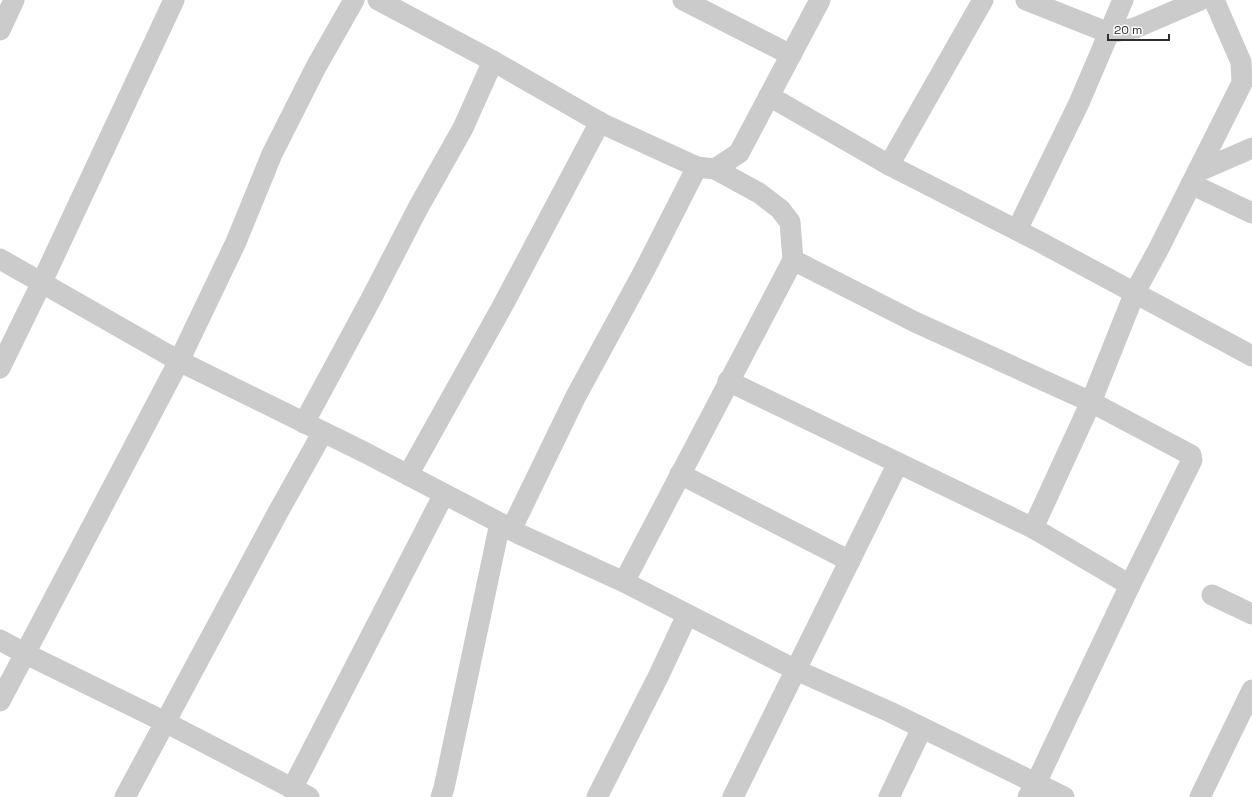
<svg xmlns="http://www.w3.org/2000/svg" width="1252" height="797" font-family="'Space Grotesk',sans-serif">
  <rect width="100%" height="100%" fill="#fff"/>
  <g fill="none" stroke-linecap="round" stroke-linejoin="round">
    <!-- street -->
    <g stroke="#cbcbcb" stroke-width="21">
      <polyline points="378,0 493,61 603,124 697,167 715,169 759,193 780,209 790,222 793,260 624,582"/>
      <polyline points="683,0 791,55"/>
      <polyline points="1026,0 1109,33 1135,28 1200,0"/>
      <polyline points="0,30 14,0"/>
      <polyline points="769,96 889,165 1040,242 1252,356"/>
      <polyline points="889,165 983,0"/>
      <polyline points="715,169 739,153 820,0"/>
      <polyline points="1197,172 1252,148"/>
      <polyline points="1191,184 1252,213"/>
      <polyline points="1017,230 1079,103 1123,0"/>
      <polyline points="0,259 179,361 364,452 500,523 519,534 624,582 796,670 890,712 1064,797"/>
      <polyline points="793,260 915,322 1091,402 1191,455 1192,460 1130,585"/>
      <polyline points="0,368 41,284 174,0"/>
      <polyline points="728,381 1033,528 1130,585 1036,783 1028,797"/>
      <polyline points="304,423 371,299 418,208 463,128 493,61"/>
      <polyline points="680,474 850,561"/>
      <polyline points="408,475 503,305 600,122"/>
      <polyline points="1033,528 1091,402 1135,292 1158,250 1242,83 1241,62 1214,0"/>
      <polyline points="511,530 576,396 644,271 697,167"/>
      <polyline points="1212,595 1252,614"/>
      <polyline points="0,640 24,653 165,722 309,797"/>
      <polyline points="0,701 179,361 236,242 272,154 316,67 354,0"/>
      <polyline points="292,789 444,494"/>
      <polyline points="125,797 277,514 323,432"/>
      <polyline points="441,797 444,788 500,523"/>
      <polyline points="597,797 659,675 687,615"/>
      <polyline points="733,797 898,463"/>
      <polyline points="889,797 922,728"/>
      <polyline points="1200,797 1252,690"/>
    </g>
  </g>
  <!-- scale -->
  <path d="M1108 34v6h61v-6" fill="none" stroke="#2e2e2e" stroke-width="2"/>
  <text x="1114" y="34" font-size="12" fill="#2e2e2e" stroke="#ffffff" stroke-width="3" paint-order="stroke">20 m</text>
</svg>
